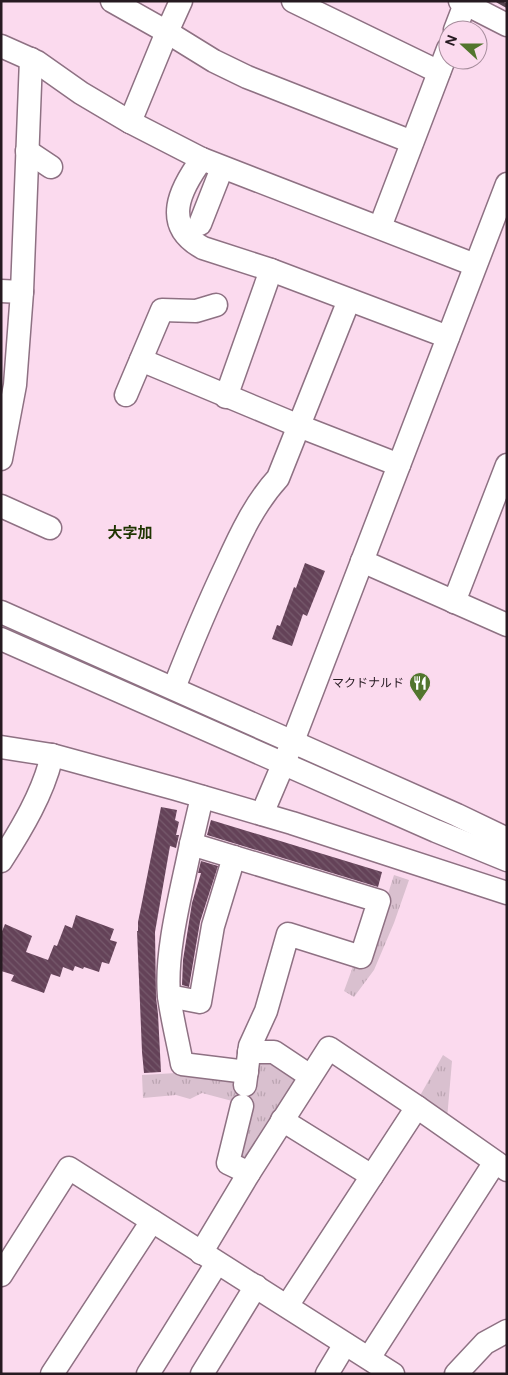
<svg xmlns="http://www.w3.org/2000/svg" width="508" height="1375" font-family="'DM Sans','Noto Sans JP',sans-serif">
  <defs>
    <pattern id="park-tufts" width="24" height="20" patternUnits="userSpaceOnUse" patternTransform="scale(1.25)"><rect width="24" height="20" fill="#d9c0cf"/><path d="M3 7l-1-3M5 7V3M7 7l1-3M15 17l-1-3M17 17v-4M19 17l1-3" fill="none" stroke="#baa4b1"/></pattern>
    <pattern id="building-back-hatch" width="6" height="6" patternUnits="userSpaceOnUse" patternTransform="scale(1.25)"><rect width="6" height="6" fill="#644258"/><path d="M-1 5l2 2M0 0l6 6M5-1l2 2" fill="none" stroke="#765a6c"/></pattern>
  </defs>
  <rect width="100%" height="100%" fill="#fbdaee"/>
  <!-- park -->
  <g fill="url(#park-tufts)">
    <polygon points="394,875 409,880 394,923 374,970 354,997 344,991 355,961 387,897"/>
    <polygon points="443,1055 452,1061 447,1119 417,1101"/>
    <polygon points="254,1058 271,1058 299,1081 242,1165 236,1102 202,1093 190,1099 176,1095 143,1098 142,1075 176,1073"/>
  </g>
  <!-- building -->
  <g fill="url(#building-back-hatch)">
    <polygon points="305,563 325,571 307,616 303,614 292,646 272,639 277,625 280,626 294,587 296,588"/>
    <polygon points="161,807 177,810 175,820 179,822 176,835 179,835 176,848 170,846 155,932 156,997 158,1014 161,1072 144,1073 142,1052 137,931 138,931 138,922"/>
    <polygon points="211,820 382,872 378,887 207,835"/>
    <polygon points="201,861 218,866 200,922 189,987 182,985 183,960 192,903 201,873 198,873"/>
    <polygon points="76,915 114,929 110,940 117,942 109,964 102,962 99,972 84,967 83,969 75,966 73,971 63,967 60,977 51,974 44,993 11,981 14,975 1,971 1,934 5,924 32,936 26,952 48,960 54,945 57,946 65,925 72,928"/>
  </g>
  <g fill="none" stroke-linecap="round" stroke-linejoin="round">
    <!-- minor casing -->
    <g stroke="#8e7183" stroke-width="25">
      <g id="minor">
        <polyline points="112,1 167,32 130,122"/>
        <polyline points="181,1 167,32 214,61 247,77 412,142"/>
        <polyline points="293,1 439,72"/>
        <polyline points="460,1 507,25"/>
        <polyline points="455,30 465,4"/>
        <polyline points="1,46 37,62 81,93 130,122 202,159 475,265"/>
        <polyline points="27,151 51,167"/>
        <path d="M202,159C180,189 161,225 203,248L271,270L448,337"/>
        <polyline points="200,224 222,168"/>
        <polyline points="380,227 448,49"/>
        <polyline points="1,291 22,292 15,385 1,459"/>
        <polyline points="22,292 31,59"/>
        <polyline points="141,360 299,426 399,465"/>
        <polyline points="126,395 162,310 196,311 216,305"/>
        <polyline points="226,397 271,270"/>
        <polyline points="1,506 50,528"/>
        <polyline points="362,561 507,625"/>
        <polyline points="454,602 507,465"/>
        <polyline points="1,612 457,815 507,839"/>
        <polyline points="1,639 436,831 507,860"/>
        <path d="M174,688C190,647 207,606 226,566C240,535 255,503 278,478L349,300"/>
        <polyline points="1,747 52,755 176,789 292,823 507,893"/>
        <polyline points="202,797 191,844 379,901 361,957 288,934 266,1011 250,1046 245,1085"/>
        <polyline points="262,814 293,741 507,184"/>
        <path d="M191,844C182,890 165,950 169,996C172,1019 178,1042 182,1064L247,1072"/>
        <path d="M1,861C21,830 44,792 52,755"/>
        <polyline points="169,996 200,1002 213,926 234,857"/>
        <polyline points="249,1052 274,1052 310,1076"/>
        <polyline points="242,1106 228,1163 249,1173 329,1048 417,1107 507,1170"/>
        <polyline points="282,1120 372,1176"/>
        <polyline points="201,1253 249,1173"/>
        <path d="M1,1275L69,1168C177,1237 286,1305 393,1374"/>
        <polyline points="287,1306 417,1107"/>
        <polyline points="369,1358 495,1162"/>
        <polyline points="52,1374 152,1221"/>
        <polyline points="148,1374 217,1263"/>
        <polyline points="202,1374 256,1286"/>
        <polyline points="327,1374 345,1344"/>
        <polyline points="456,1374 485,1343 507,1331"/>
      </g>
    </g>
    <!-- minor -->
    <use href="#minor" stroke="#fff" stroke-width="22"/>
    <!-- rail -->
    <polyline stroke="#54434d" stroke-width="4" points="498,1 507,6"/>
  </g>
  <!-- icons -->
  <defs>
    <g id="restaurant-pin" transform="scale(1.125)"><path d="M0 17L-7.5 6A9.5 9.5 0 1 1 7.5 6Z" fill="#52752d" stroke="#fbdaee"/><path d="M-5-6h1v4h1v-4h1v4h1v-4h1v5L-1.5 .5V6h-2V.5L-5-1ZM5-6V6H3V1.5H1.5Q1.5-4 5-6Z" fill="#fff"/></g>
  </defs>
  <g fill-rule="evenodd">
    <use href="#restaurant-pin" x="420" y="683"/>
  </g>
  <g text-anchor="middle" dominant-baseline="central" stroke-width="5" stroke-linejoin="round" paint-order="stroke">
    <!-- poi labels -->
    <g font-size="12" fill="#261a21" stroke="#fbdaee" text-anchor="end">
      <text x="404" y="683">マクドナルド</text>
    </g>
    <!-- quarter labels -->
    <g font-size="15" font-weight="bold" fill="#1e3400" stroke="#fbdaee">
      <text x="130" y="533">大字加</text>
    </g>
  </g>
  <!-- border -->
  <rect width="508" height="1375" fill="none" stroke="#261a21" stroke-width="5"/>
  <!-- north arrow -->
  <g transform="translate(463 45) rotate(291)"><circle r="24" fill="#fbdaee" stroke="#a68d9c"/>
  <path d="M0-4L9 19L0 12L-9 19Z" fill="#52752d"/>
  <text y="-8" font-size="14" font-weight="bold" text-anchor="middle" fill="#261a21">N</text>
  </g>
</svg>
